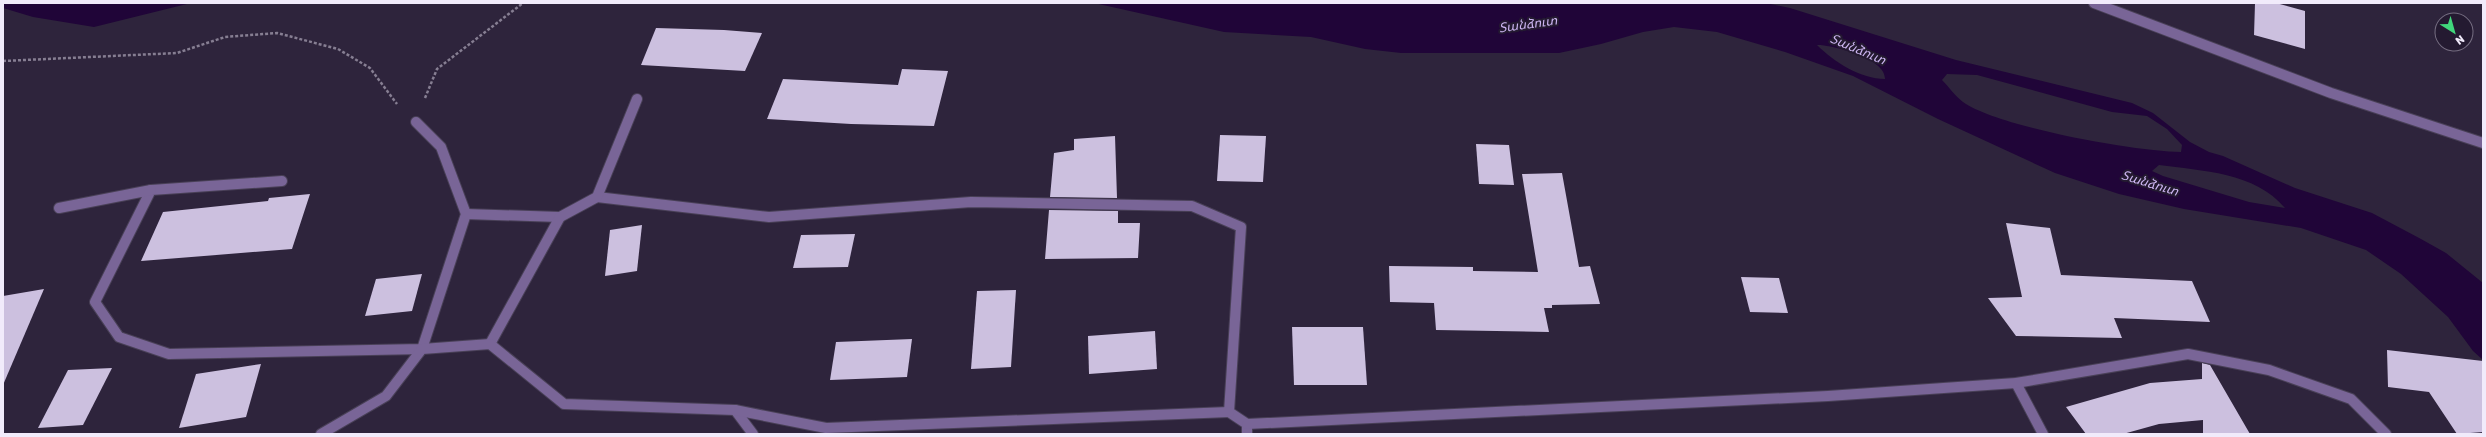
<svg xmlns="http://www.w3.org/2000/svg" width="2486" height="437" font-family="Rubik,'Noto Sans Armenian',sans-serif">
  <rect width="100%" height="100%" fill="#2e243c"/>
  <!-- water -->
  <g fill="#200538" fill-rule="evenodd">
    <polygon points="3,3 191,3 94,27 33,17 3,8"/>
    <path d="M1094,3H1766L1790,8L1956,60L2132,103L2153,113L2190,142L2209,152L2223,156L2295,188L2372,213L2421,239L2446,253L2483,283V360L2473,351L2448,317L2401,274L2366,250L2301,228L2184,209L2119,194L2055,173L1938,119L1853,76L1785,52L1717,32L1674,27L1643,32L1601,44L1559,53H1401L1365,49L1311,37L1224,32ZM1817,45C1832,45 1886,58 1885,79C1861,79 1834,62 1817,45ZM1947,74L1977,75L2112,112L2147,116L2167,129L2182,145L2181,152C2137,152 1998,127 1963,102C1955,96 1949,87 1942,80ZM2159,165C2202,171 2255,172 2285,208L2249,202L2163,176L2152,171Z"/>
  </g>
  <!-- building -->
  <g fill="#ccc0df">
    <polygon points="2255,3 2276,3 2305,11 2305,49 2254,35"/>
    <polygon points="656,28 724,30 762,33 745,71 641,65"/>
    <polygon points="902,69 948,71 934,126 851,124 767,119 783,79 898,85"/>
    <polygon points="1220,135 1266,136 1263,182 1217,181"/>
    <polygon points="1115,136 1117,198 1050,197 1054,153 1074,150 1074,139"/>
    <polygon points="1476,144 1509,145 1514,185 1479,184"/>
    <polygon points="1562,173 1579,267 1590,266 1600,304 1552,305 1552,308 1544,308 1549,332 1436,330 1434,303 1390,302 1389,266 1473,267 1473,271 1538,272 1522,174"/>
    <polygon points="310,194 292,249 141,261 163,212 268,201 269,198"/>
    <polygon points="1049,210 1118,211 1118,223 1140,223 1138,258 1045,259"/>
    <polygon points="2006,223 2050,228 2061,275 2192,281 2210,322 2114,318 2122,338 2016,336 1988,298 2022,297"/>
    <polygon points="642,225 637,271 605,276 610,230"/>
    <polygon points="855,234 848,267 793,268 801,235"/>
    <polygon points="422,274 412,311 365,316 376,279"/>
    <polygon points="1741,277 1779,278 1788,313 1750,312"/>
    <polygon points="44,289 3,385 3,296"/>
    <polygon points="1016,290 1011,367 971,369 977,291"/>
    <polygon points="1292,327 1363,327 1367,385 1294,385"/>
    <polygon points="1155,331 1157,369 1089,374 1088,336"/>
    <polygon points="912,339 907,377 830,380 836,342"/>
    <polygon points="2387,350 2483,361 2483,432 2457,434 2429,392 2388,387"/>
    <polygon points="2202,363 2210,365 2250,434 2203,434 2203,420 2159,424 2123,434 2086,434 2066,407 2150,383 2202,379"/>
    <polygon points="261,364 246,417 179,428 196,374"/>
    <polygon points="112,368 83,425 38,428 68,370"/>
  </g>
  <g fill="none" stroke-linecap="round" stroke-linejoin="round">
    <!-- lane casing -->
    <g stroke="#494057" stroke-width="12">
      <g id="lane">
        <polyline points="282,181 151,190 95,302 119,337 169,354 422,349 466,214 441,147 416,122"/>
        <polyline points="597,197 769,217 971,202 1192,206 1241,227 1229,412 1247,424 1247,434"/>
        <polyline points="59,208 151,190"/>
        <polyline points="466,214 560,217"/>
        <polyline points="490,344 560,217 597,197 637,99"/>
        <polyline points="2016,383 2043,434"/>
        <polyline points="735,410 753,434"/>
        <polyline points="1247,424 1828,396 2016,383 2188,354 2269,370 2351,399 2386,434"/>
        <polyline points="321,434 386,396 422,349 490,344 564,404 735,410 826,428 1229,412"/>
      </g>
    </g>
    <!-- street casing -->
    <g stroke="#494057" stroke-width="12">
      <polyline id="street" points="2094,3 2331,93 2483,143"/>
    </g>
    <!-- path -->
    <g stroke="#867e92" stroke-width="2.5" stroke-dasharray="3 2" stroke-linecap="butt">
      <polyline points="3,61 177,53 225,37 277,33 338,49 370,68 397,104"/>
      <polyline points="425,98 437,69 523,3"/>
    </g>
    <!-- lane -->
    <use href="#lane" stroke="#796597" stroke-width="10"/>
    <!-- street -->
    <use href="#street" stroke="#796597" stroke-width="10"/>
  </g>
  <g text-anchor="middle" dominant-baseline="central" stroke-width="4" stroke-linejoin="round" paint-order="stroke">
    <!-- water labels -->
    <g font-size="13" font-style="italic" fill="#cdb6f2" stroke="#241a31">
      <text transform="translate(1528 24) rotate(-8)">Տանձուտ</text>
      <text transform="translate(1858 49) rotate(23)">Տանձուտ</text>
      <text transform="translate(2150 183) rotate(17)">Տանձուտ</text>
    </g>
  </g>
  <!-- border -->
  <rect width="2486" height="437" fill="none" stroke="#f1ebfb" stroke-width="8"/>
  <!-- north arrow -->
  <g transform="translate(2454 32) rotate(143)"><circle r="19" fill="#241a31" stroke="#766e82"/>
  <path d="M0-3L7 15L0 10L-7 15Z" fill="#41d77c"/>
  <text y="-6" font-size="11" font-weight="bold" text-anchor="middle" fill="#f1ebfb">N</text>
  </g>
</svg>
